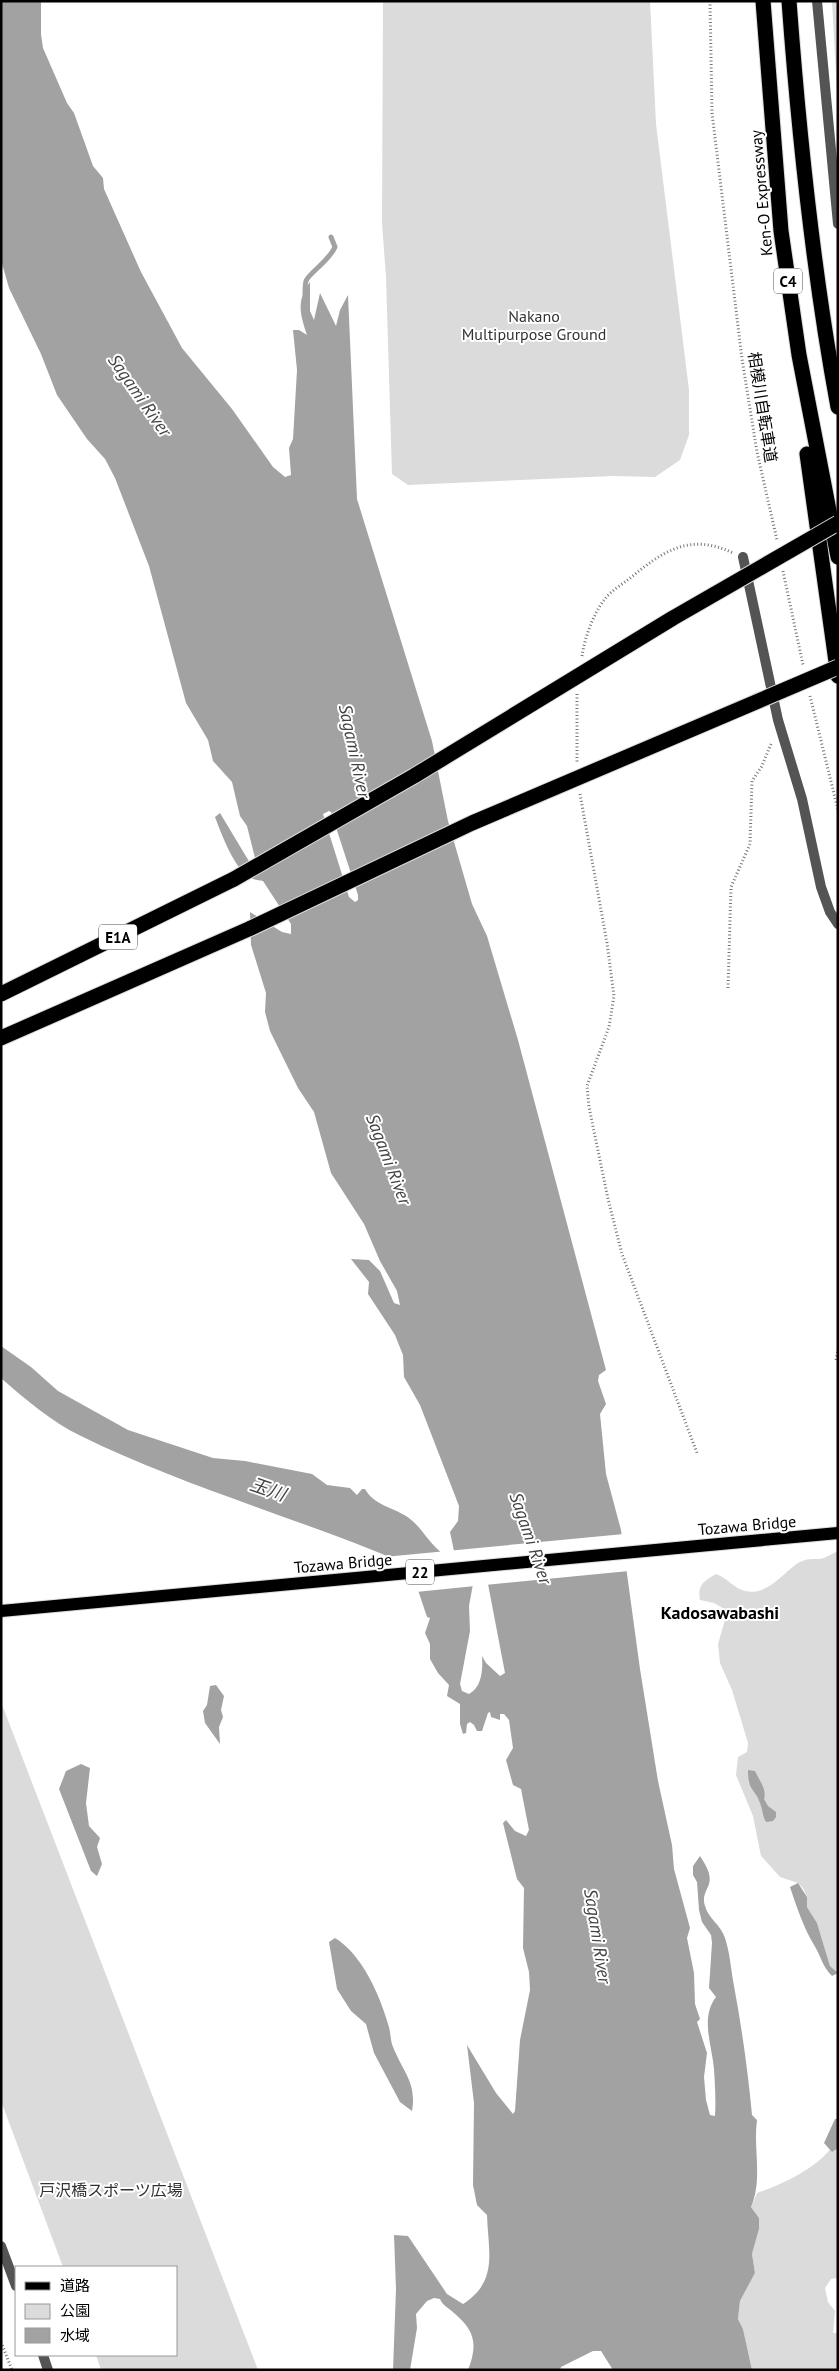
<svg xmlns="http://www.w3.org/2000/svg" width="839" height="2371" font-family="'PT Sans','Noto Sans JP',sans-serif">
  <rect width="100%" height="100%" fill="#fff"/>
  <!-- green -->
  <g fill="#dbdbdb">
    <polygon points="383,1 650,1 656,124 689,390 689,435 680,460 655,477 613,476 408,485 392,474 386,277 382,223"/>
    <polygon points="832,1 838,1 838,111"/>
    <path d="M838,1551V1973L830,1966L817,1923L807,1907V1897L803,1888L798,1883L780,1877L761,1856L753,1816L736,1775L738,1757L747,1752L748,1743L732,1690L720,1663L718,1644L725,1620L726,1610L714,1603L700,1600C697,1585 704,1581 716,1574C729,1579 733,1588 745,1591C771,1597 787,1565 805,1560C811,1558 818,1560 824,1558C829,1556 833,1553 838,1551Z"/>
    <polygon points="1,1702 258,2370 101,2370 96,2355 176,2355 176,2267 63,2267 1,2101"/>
    <path d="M838,2102V2278L831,2279L825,2288L828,2302L835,2311L833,2333H838V2370H752L743,2329L738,2319L740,2301L755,2273L752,2254L759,2229V2218L751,2207L757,2193C779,2186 825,2165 834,2142C839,2130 835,2115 838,2102Z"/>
  </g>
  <!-- water -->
  <g fill="#a2a2a2" fill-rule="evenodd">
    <path d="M1,1H41V34L43,48L67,103L74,113L93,166L103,178L104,189L141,272L182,348L232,409L273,467L285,477L291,475L289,448L293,439L297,370L293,330H299L307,335C300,314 296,301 310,282V311L314,320L320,293L336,326L340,310L348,295L357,499L432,741L448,821L472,904L487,936L518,1040L606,1370L599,1375L598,1381L606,1404L600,1414L606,1474L621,1530L640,1669L658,1781L672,1845L674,1869L690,1928L687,1938L694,1973L695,2004L700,2019L697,2022L707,2053L704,2077L706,2100L710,2115L715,2116C716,2102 715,2084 714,2069C712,2045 700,2018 716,1997L709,1988L712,1943L711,1935L702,1922L699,1910L697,1882L693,1875V1866L700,1856C705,1864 712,1874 709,1884C706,1892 702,1897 705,1906C708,1918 721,1925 725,1938C730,1953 731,1970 734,1986C742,2029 748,2072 752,2115L757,2120C753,2149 763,2179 751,2207L759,2218V2229L752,2254L755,2273L740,2301L738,2319L743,2329L752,2370H613L601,2351H593L561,2367L560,2370H468C478,2344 475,2331 454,2313C449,2308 443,2306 440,2299L434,2298L427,2301L416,2314L417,2328L410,2370H393L396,2289L394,2235L408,2236L447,2294L463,2304C499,2281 488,2251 487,2215L477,2205L473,2185L474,2103L467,2045L496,2093L513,2114L515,2111L520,2040L530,1990L529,1972L523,1948L524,1888L517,1879L503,1823L506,1820L515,1831L526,1836L529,1830L521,1789L513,1785L506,1760L513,1748L509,1720L504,1714H500V1720L491,1717L490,1712L488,1713L482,1731H477L474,1725L470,1722L467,1724L466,1733L463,1734L460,1724V1704L447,1696L449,1685L438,1673L430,1659V1644L425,1633L430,1618L427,1617L418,1590L404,1563C298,1518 185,1487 81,1436C52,1422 26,1400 1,1378V1346L31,1367L58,1391L128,1430L213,1458L245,1461L312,1474L327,1485L350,1488L357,1495L362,1489H365C374,1505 392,1507 406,1516C422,1526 428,1544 445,1555L454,1551L450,1532L458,1521L459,1506L420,1405L404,1377L403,1355L395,1335L368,1294L369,1282L351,1259L369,1260L380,1271L394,1303L400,1305L397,1291L380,1261L364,1224L331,1173L314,1112L298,1088L270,1031L265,1012L266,993L251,945L250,912L282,932L291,934V924L263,881C259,880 254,880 251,878C235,871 221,833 215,817L220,813L250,863L256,862L247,826L240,816L232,782L213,761L208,740L186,703L149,566L115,478L105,459L87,439L57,395L41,354L9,288L1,260ZM329,811L331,812L358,895V900L355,902L349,897L324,817L323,814ZM478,1578L485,1579L488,1584L505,1673L500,1676L486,1663L482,1656C483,1669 482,1687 469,1694L462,1691L460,1684L470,1631L469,1606L473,1584Z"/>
    <polygon points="216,1685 224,1696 221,1710 223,1717 219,1727 220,1744 205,1723 203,1711 207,1705 210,1686"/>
    <polygon points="81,1764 90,1768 86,1803 89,1826 100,1838 97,1847 102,1864 97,1876 91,1871 59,1789 66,1771"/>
    <path d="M748,1770L755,1771C759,1780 767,1789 764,1799L768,1806L776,1812V1817L773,1821L766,1822C762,1815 763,1810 760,1803C755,1788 748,1792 748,1770Z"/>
    <path d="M798,1883L807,1897V1907L817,1923L830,1966L838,1973L832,1976C822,1966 821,1956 814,1945C803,1926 797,1908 790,1887Z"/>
    <path d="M335,1938C362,1954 380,1996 388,2024C391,2032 390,2040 393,2047C403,2072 417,2083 412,2111L400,2102L374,2053L366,2024L351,2011L337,1989L329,1942Z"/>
    <polygon points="835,2119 838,2119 838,2148 832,2152 824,2143"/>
  </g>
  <!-- pier -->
  <polygon fill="#fff" points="624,1534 629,1571 485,1585 483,1582 479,1581 475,1586 416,1592 403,1565 384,1557"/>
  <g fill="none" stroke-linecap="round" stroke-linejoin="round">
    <!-- stream -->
    <path stroke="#a2a2a2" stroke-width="5" d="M305,294C305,290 305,285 306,281C308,274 329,261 335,247L331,237"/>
    <!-- primary casing -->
    <g stroke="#dbdbdb" stroke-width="14">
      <polyline id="primary" points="1,1611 838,1533"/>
    </g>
    <!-- highway casing -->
    <g stroke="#dbdbdb" stroke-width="17">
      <g id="highway">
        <polyline points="763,1 781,231 799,355 838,557"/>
        <path d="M789,1C799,137 813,273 838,407"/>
        <polyline points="807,454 838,676"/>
        <polyline points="1,994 234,879"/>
        <polyline points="1,1038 251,928"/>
      </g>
    </g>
    <!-- path -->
    <g stroke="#767676" stroke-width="3" stroke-dasharray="1 2.5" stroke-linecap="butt">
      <polyline points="710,1 712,113 742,359 757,452 777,540"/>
      <polyline points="783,571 803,665"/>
      <path d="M582,656C585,637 593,614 605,599C611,591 621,585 629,579C662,552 689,532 733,553"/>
      <polyline points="577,694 577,763"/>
      <polyline points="810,696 838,810"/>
      <polyline points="580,794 607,943 614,996 609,1027 587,1086 589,1107 608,1199 622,1254 697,1453"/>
      <polyline points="728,988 731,887 750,844 752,781 762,766 771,744"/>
      <polyline points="836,1360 838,1349"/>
      <polyline points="1,2342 12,2370"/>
    </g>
    <!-- street -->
    <g stroke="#545454" stroke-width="10">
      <polyline points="817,1 838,224"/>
      <polyline points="743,557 778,720 802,799 821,887 830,912 838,924"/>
      <polyline points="1,2246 16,2286"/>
      <polyline points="43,2355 48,2370"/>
    </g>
    <!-- primary -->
    <use href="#primary" stroke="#000" stroke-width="12"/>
    <!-- highway -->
    <use href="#highway" stroke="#000" stroke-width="15"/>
    <!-- highway-bridge casing -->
    <g stroke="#dbdbdb" stroke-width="17" stroke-linecap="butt">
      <g id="highway-bridge">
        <polyline points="234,879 414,776 673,618 838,523"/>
        <polyline points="251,928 472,823 838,667"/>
      </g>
    </g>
    <!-- highway-bridge -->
    <use href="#highway-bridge" stroke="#000" stroke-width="15"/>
  </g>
  <g text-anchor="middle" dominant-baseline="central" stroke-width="4" stroke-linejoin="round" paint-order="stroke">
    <!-- shield labels -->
    <g fill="#fff" stroke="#4c4c4c" stroke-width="1">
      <rect x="774" y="268.5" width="28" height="25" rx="4"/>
      <rect x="99" y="924.5" width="38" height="25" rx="4"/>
      <rect x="406" y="1559.5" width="28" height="25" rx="4"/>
    </g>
    <g font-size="15" font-weight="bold" fill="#000">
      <text x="788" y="281">C4</text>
      <text x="118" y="937">E1A</text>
      <text x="420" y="1572">22</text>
    </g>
    <!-- street labels -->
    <g font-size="16" fill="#000" stroke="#fff">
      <text transform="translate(761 193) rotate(-95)">Ken-O Expressway</text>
      <text transform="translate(763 407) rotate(81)">相模川自転車道</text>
      <text transform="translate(747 1525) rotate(-5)">Tozawa Bridge</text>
      <text transform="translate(343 1563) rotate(-5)">Tozawa Bridge</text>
    </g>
    <!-- park labels -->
    <g font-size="16" fill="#323232" stroke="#fff">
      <text x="534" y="316">Nakano<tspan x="534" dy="18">Multipurpose Ground</tspan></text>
      <text x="111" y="2190">戸沢橋スポーツ広場</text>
    </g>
    <!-- water labels -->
    <g font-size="18" font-style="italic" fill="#434343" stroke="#fff">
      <text transform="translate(140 395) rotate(55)">Sagami River</text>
      <text transform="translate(355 751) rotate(78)">Sagami River</text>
      <text transform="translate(389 1159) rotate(69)">Sagami River</text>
      <text transform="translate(268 1489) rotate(19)">玉川</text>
      <text transform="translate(531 1538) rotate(71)">Sagami River</text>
      <text transform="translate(598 1936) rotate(81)">Sagami River</text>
    </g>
    <!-- neighbourhood labels -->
    <g font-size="18" font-weight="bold" fill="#000" stroke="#fff">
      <text x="720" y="1612">Kadosawabashi</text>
    </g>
  </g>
  <!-- border -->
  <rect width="839" height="2371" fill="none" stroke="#000000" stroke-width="5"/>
  <!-- legend -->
  <rect x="15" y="2266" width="162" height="90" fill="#ffffff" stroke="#999999"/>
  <rect x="25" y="2282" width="25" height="8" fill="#000000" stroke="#999999"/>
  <text x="60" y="2291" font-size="15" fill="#000000">道路</text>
  <rect x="25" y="2304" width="25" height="15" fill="#dbdbdb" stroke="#999999"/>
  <text x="60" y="2316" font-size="15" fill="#000000">公園</text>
  <rect x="25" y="2328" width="25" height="15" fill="#a2a2a2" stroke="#999999"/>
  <text x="60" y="2341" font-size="15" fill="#000000">水域</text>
</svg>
